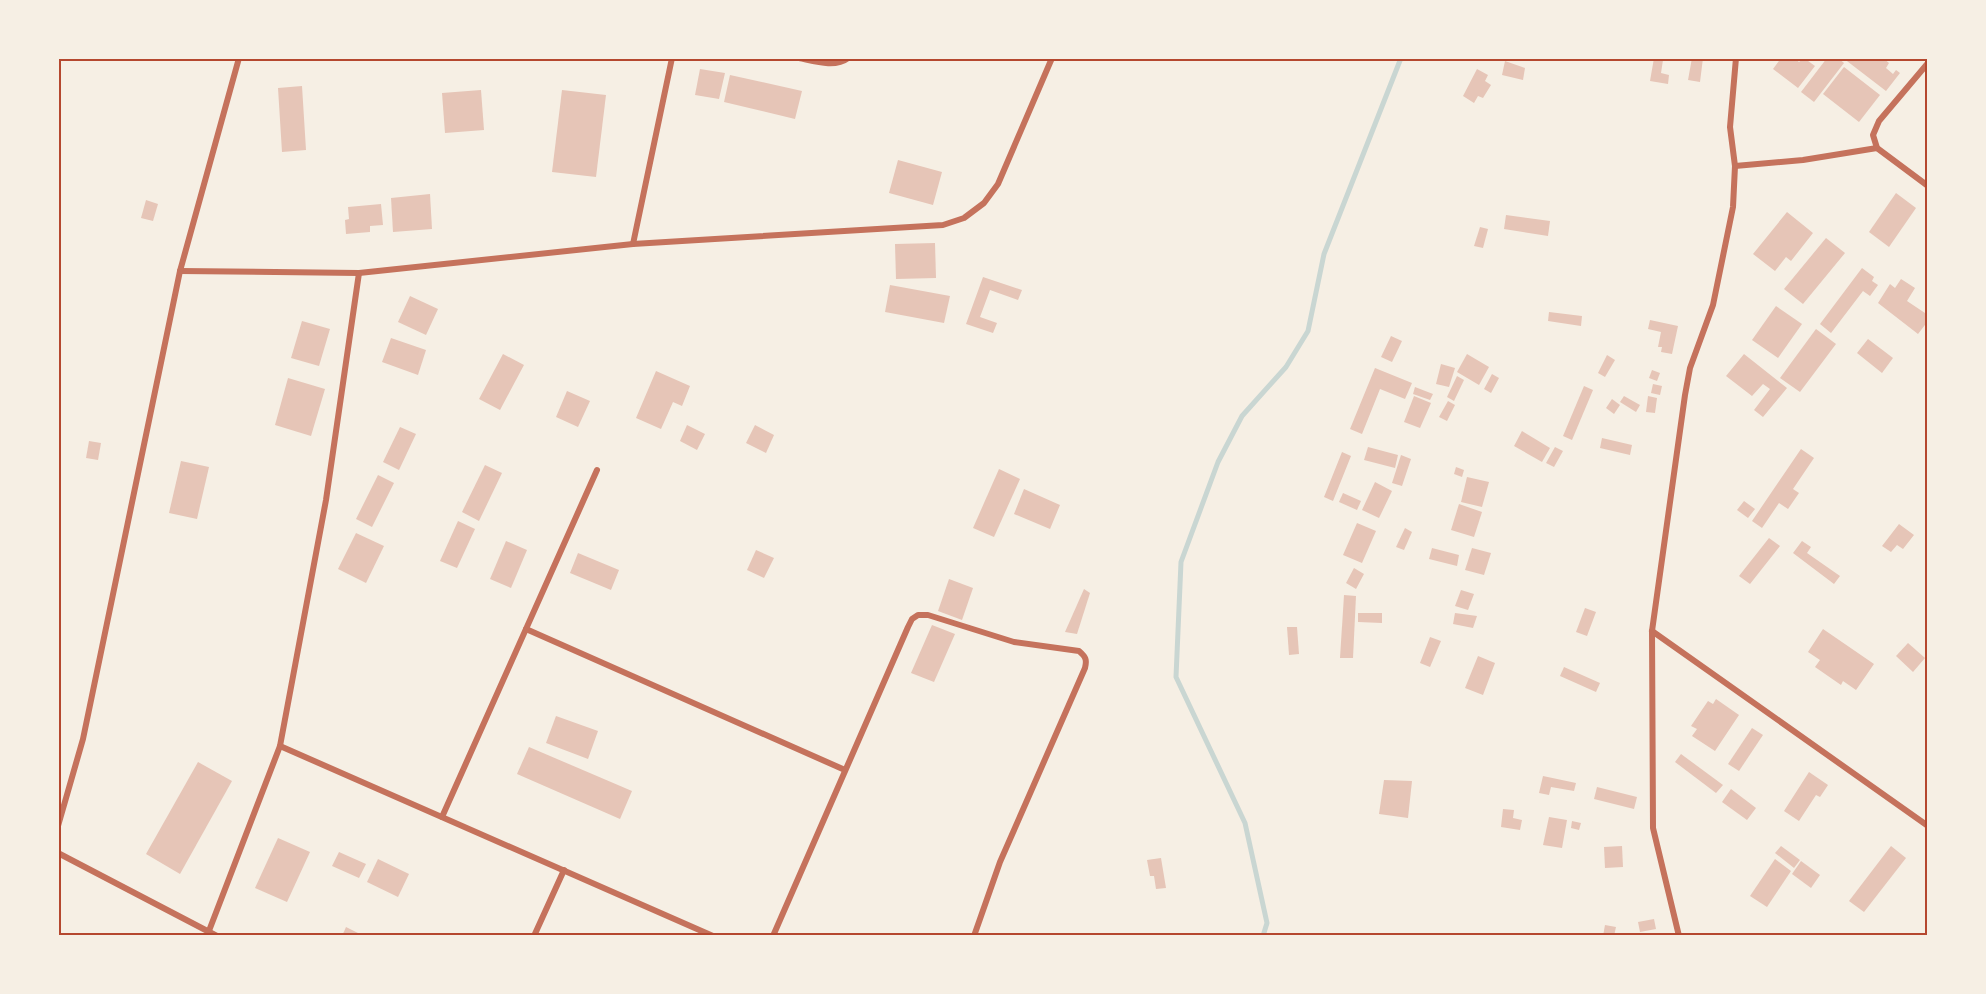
<svg xmlns="http://www.w3.org/2000/svg" width="1986" height="994" font-family="'Exo 2',sans-serif">
  <rect width="100%" height="100%" fill="#f6efe4"/>
  <g fill="none" stroke-linecap="round" stroke-linejoin="round">
    <!-- stream -->
    <polyline stroke="#c9d6d2" stroke-width="5" points="1263,936 1267,923 1245,823 1176,677 1181,562 1218,462 1242,416 1286,367 1308,331 1324,254 1401,58"/>
  </g>
  <!-- building -->
  <g fill="#e6c5b7">
    <polygon points="1654,58 1663,60 1661,73 1669,75 1668,84 1650,81"/>
    <polygon points="1692,58 1703,58 1700,82 1688,80"/>
    <polygon points="1781,58 1794,58 1799,62 1804,58 1815,66 1798,88 1773,69"/>
    <polygon points="1827,58 1838,58 1844,63 1814,102 1801,92"/>
    <polygon points="1843,58 1883,58 1889,63 1886,68 1893,74 1896,70 1900,73 1886,91"/>
    <polygon points="1505,61 1525,68 1523,80 1502,75"/>
    <polygon points="1844,67 1880,95 1859,122 1823,94"/>
    <polygon points="700,69 725,73 719,99 695,95"/>
    <polygon points="1477,69 1488,75 1485,81 1491,85 1483,98 1478,96 1474,103 1463,96"/>
    <polygon points="730,75 802,91 795,119 724,102"/>
    <polygon points="302,86 306,150 282,152 278,88"/>
    <polygon points="481,90 484,130 445,133 442,93"/>
    <polygon points="562,90 606,95 596,177 552,172"/>
    <polygon points="898,160 942,172 933,205 889,193"/>
    <polygon points="1896,193 1916,208 1889,247 1869,232"/>
    <polygon points="430,194 432,229 393,232 391,198"/>
    <polygon points="146,200 158,204 153,221 141,218"/>
    <polygon points="381,204 383,225 370,226 370,232 346,234 345,220 349,219 348,207"/>
    <polygon points="1787,212 1813,233 1791,261 1786,257 1775,271 1753,254"/>
    <polygon points="1506,215 1550,221 1548,236 1504,229"/>
    <polygon points="1480,227 1488,229 1483,248 1474,246"/>
    <polygon points="1826,238 1845,253 1803,304 1784,289"/>
    <polygon points="935,243 936,278 896,279 895,244"/>
    <polygon points="1862,268 1874,277 1872,281 1878,285 1870,296 1863,291 1831,333 1820,324"/>
    <polygon points="983,277 1022,290 1018,300 990,290 980,317 997,323 993,333 966,324"/>
    <polygon points="1901,279 1915,288 1907,301 1928,315 1928,321 1918,334 1878,303 1890,284 1895,288"/>
    <polygon points="890,285 950,296 944,323 885,312"/>
    <polygon points="410,296 438,309 426,335 398,322"/>
    <polygon points="1776,306 1802,324 1778,358 1752,340"/>
    <polygon points="1549,312 1582,316 1581,326 1548,321"/>
    <polygon points="1650,320 1678,326 1672,354 1661,352 1662,347 1658,347 1661,332 1648,329"/>
    <polygon points="302,321 330,329 319,366 291,358"/>
    <polygon points="1816,329 1836,344 1800,392 1780,378"/>
    <polygon points="1391,336 1402,341 1392,362 1381,357"/>
    <polygon points="391,338 426,350 418,375 382,362"/>
    <polygon points="1868,339 1893,358 1882,373 1857,353"/>
    <polygon points="503,354 524,365 500,410 479,399"/>
    <polygon points="1467,354 1489,367 1479,385 1457,372"/>
    <polygon points="1744,354 1787,388 1763,417 1754,410 1770,389 1763,384 1752,396 1726,376"/>
    <polygon points="1607,355 1615,360 1605,377 1598,373"/>
    <polygon points="1441,364 1455,368 1449,387 1436,384"/>
    <polygon points="1375,368 1412,383 1405,399 1380,389 1362,434 1350,429"/>
    <polygon points="1652,370 1660,373 1657,381 1649,378"/>
    <polygon points="656,371 690,386 682,406 673,402 661,429 636,418"/>
    <polygon points="1492,374 1499,378 1491,393 1484,389"/>
    <polygon points="1457,376 1464,380 1454,401 1447,397"/>
    <polygon points="288,378 325,389 311,436 275,425"/>
    <polygon points="1653,384 1662,386 1660,395 1651,393"/>
    <polygon points="1584,386 1593,390 1572,440 1563,436"/>
    <polygon points="1415,387 1433,394 1430,400 1413,394"/>
    <polygon points="567,391 590,401 578,427 556,417"/>
    <polygon points="1414,396 1431,403 1420,428 1404,422"/>
    <polygon points="1624,396 1640,405 1636,412 1620,402"/>
    <polygon points="1648,396 1657,398 1655,413 1646,412"/>
    <polygon points="1612,399 1620,405 1614,414 1606,408"/>
    <polygon points="1448,401 1455,405 1447,421 1439,417"/>
    <polygon points="687,425 705,434 697,450 680,441"/>
    <polygon points="755,425 774,435 766,453 746,443"/>
    <polygon points="400,427 416,434 399,470 383,462"/>
    <polygon points="1522,431 1550,448 1542,462 1514,446"/>
    <polygon points="1602,438 1632,445 1630,455 1600,448"/>
    <polygon points="89,441 101,443 98,460 86,458"/>
    <polygon points="1368,447 1398,455 1395,468 1364,460"/>
    <polygon points="1555,447 1563,451 1554,467 1546,463"/>
    <polygon points="1801,449 1814,458 1793,489 1799,493 1788,509 1779,503 1762,528 1752,521"/>
    <polygon points="1342,452 1351,456 1333,501 1324,497"/>
    <polygon points="1401,455 1411,459 1402,486 1392,483"/>
    <polygon points="181,461 209,467 197,519 169,513"/>
    <polygon points="485,465 502,473 479,521 462,512"/>
    <polygon points="1456,467 1464,470 1462,477 1454,474"/>
    <polygon points="999,469 1020,479 994,537 973,528"/>
    <polygon points="378,475 394,483 372,527 356,519"/>
    <polygon points="1467,477 1489,482 1482,507 1461,502"/>
    <polygon points="1375,482 1392,491 1379,518 1362,510"/>
    <polygon points="1024,489 1060,505 1050,529 1014,514"/>
    <polygon points="1343,493 1361,501 1357,510 1339,502"/>
    <polygon points="1744,501 1755,509 1748,518 1737,510"/>
    <polygon points="1459,504 1482,512 1474,537 1451,530"/>
    <polygon points="458,521 475,529 457,568 440,561"/>
    <polygon points="1357,523 1376,531 1362,563 1343,555"/>
    <polygon points="1899,524 1914,535 1903,549 1897,545 1891,552 1882,546"/>
    <polygon points="1405,528 1412,532 1404,550 1396,547"/>
    <polygon points="356,533 384,546 366,583 338,569"/>
    <polygon points="1769,538 1780,546 1750,584 1739,576"/>
    <polygon points="506,541 527,550 511,588 490,579"/>
    <polygon points="1802,541 1811,547 1807,553 1840,576 1834,584 1793,553"/>
    <polygon points="1432,548 1459,555 1457,566 1429,559"/>
    <polygon points="1472,548 1491,553 1484,575 1465,570"/>
    <polygon points="756,550 774,558 764,578 747,570"/>
    <polygon points="578,553 619,570 611,590 570,573"/>
    <polygon points="1354,568 1364,574 1356,589 1346,583"/>
    <polygon points="949,579 973,588 962,620 938,611"/>
    <polygon points="1084,589 1090,593 1077,634 1065,632"/>
    <polygon points="1461,590 1474,594 1468,610 1455,606"/>
    <polygon points="1344,595 1356,596 1353,658 1340,658"/>
    <polygon points="1585,608 1596,612 1587,636 1576,632"/>
    <polygon points="1358,613 1382,613 1382,623 1358,622"/>
    <polygon points="1455,613 1477,616 1473,628 1453,624"/>
    <polygon points="932,625 955,634 934,682 911,673"/>
    <polygon points="1287,627 1297,627 1299,654 1289,655"/>
    <polygon points="1823,629 1874,664 1856,690 1843,681 1841,685 1815,667 1820,660 1808,652"/>
    <polygon points="1430,637 1441,641 1430,667 1420,663"/>
    <polygon points="1908,643 1925,658 1913,672 1896,656"/>
    <polygon points="1478,656 1495,663 1483,695 1465,688"/>
    <polygon points="1564,667 1600,683 1596,692 1560,676"/>
    <polygon points="1716,699 1739,715 1715,751 1692,736 1697,729 1691,726 1708,701 1713,704"/>
    <polygon points="556,716 598,731 588,759 546,743"/>
    <polygon points="1752,728 1763,735 1739,771 1728,764"/>
    <polygon points="529,747 632,791 620,819 517,774"/>
    <polygon points="1681,754 1723,785 1716,793 1675,762"/>
    <polygon points="198,762 232,781 180,874 146,854"/>
    <polygon points="1809,772 1828,785 1820,797 1816,795 1799,821 1784,811"/>
    <polygon points="1543,776 1576,783 1574,791 1551,787 1549,795 1539,793"/>
    <polygon points="1384,780 1412,781 1408,818 1379,814"/>
    <polygon points="1597,787 1637,797 1634,809 1594,799"/>
    <polygon points="1731,789 1756,808 1747,820 1722,802"/>
    <polygon points="1503,809 1514,810 1513,818 1522,820 1520,830 1501,827"/>
    <polygon points="1549,817 1567,820 1562,848 1543,845"/>
    <polygon points="1572,821 1581,823 1579,830 1571,828"/>
    <polygon points="278,838 310,852 287,902 255,888"/>
    <polygon points="1622,846 1623,867 1605,868 1604,847"/>
    <polygon points="1781,846 1800,860 1794,868 1775,853"/>
    <polygon points="1891,846 1906,858 1864,912 1849,901"/>
    <polygon points="339,852 366,864 359,878 332,866"/>
    <polygon points="1161,858 1166,888 1156,889 1154,876 1150,876 1147,860"/>
    <polygon points="378,859 409,874 398,897 367,882"/>
    <polygon points="1775,859 1791,871 1767,907 1750,896"/>
    <polygon points="1801,861 1820,875 1811,888 1792,874"/>
    <polygon points="1654,919 1656,929 1640,932 1638,922"/>
    <polygon points="1605,925 1616,927 1614,936 1603,936"/>
    <polygon points="346,927 364,936 342,936"/>
  </g>
  <g fill="none" stroke-linecap="round" stroke-linejoin="round">
    <!-- minor -->
    <g stroke="#c5725c" stroke-width="6">
      <path d="M799,58C814,61 835,68 848,58"/>
      <polyline points="1928,63 1879,121 1873,135 1877,148 1928,186"/>
      <polyline points="1735,166 1803,160 1877,148"/>
      <polyline points="633,244 672,58"/>
      <polyline points="180,271 359,273 633,244 943,225 964,218 984,203 998,184 1052,58"/>
      <polyline points="526,629 845,770"/>
      <polyline points="1652,631 1928,826"/>
      <polyline points="280,746 713,936"/>
      <polyline points="442,817 597,470"/>
      <polyline points="58,826 83,739 180,271 239,58"/>
      <polyline points="58,853 217,936"/>
      <polyline points="207,936 280,746 326,500 359,273"/>
      <polyline points="534,936 564,870"/>
      <path d="M773,936L908,627L912,619L918,615H928L1014,642L1079,651C1086,657 1087,660 1085,668L1000,862L974,936"/>
      <polyline points="1679,936 1653,828 1652,631 1685,395 1690,368 1713,305 1733,207 1735,166 1730,127 1736,58"/>
    </g>
  </g>
  <!-- border -->
  <rect width="1986" height="994" fill="none" stroke="#f6efe4" stroke-width="120"/>
  <rect x="60" y="60" width="1866" height="874" fill="none" stroke="#b5482f" stroke-width="2"/>
</svg>
